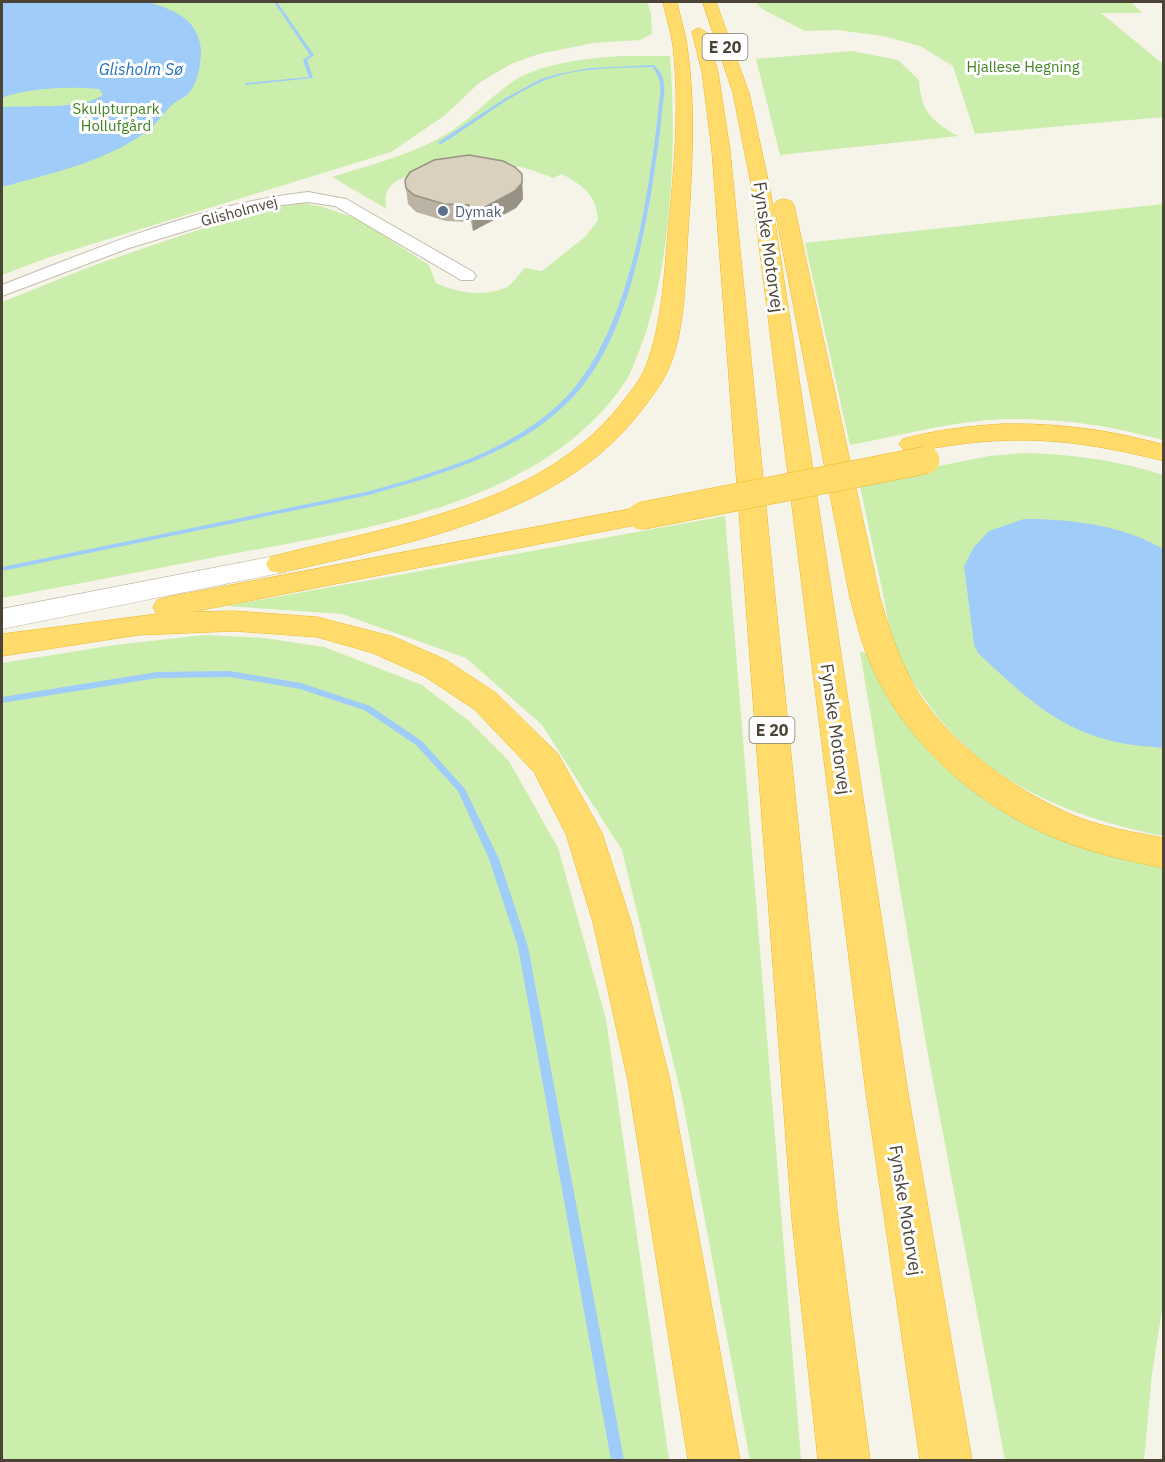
<svg xmlns="http://www.w3.org/2000/svg" width="1165" height="1462" font-family="'IBM Plex Sans',sans-serif">
  <rect width="100%" height="100%" fill="#f6f3e9"/>
  <!-- green -->
  <g fill="#cbeead">
    <polygon points="2,2 647,2 651,14 652,34 640,40 593,43 539,54 511,64 479,83 444,116 391,152 50,257 2,275"/>
    <polygon points="755,2 1131,2 1142,13 1101,13 1163,64 1163,117 975,134 953,66 920,46 883,36 837,30 805,31 762,9"/>
    <path d="M852,51L898,60L919,80C921,111 931,121 958,136L780,155L756,59Z"/>
    <path d="M621,56H670C677,144 672,269 639,351C635,360 632,371 627,379C546,505 361,530 226,555C151,570 76,584 2,598V302L92,266L174,238L262,209L304,203L323,207L358,219L429,265L436,283C458,293 482,297 505,288C512,285 519,274 525,268L542,271L586,236L598,220C597,195 582,185 562,174L553,178C540,173 526,167 512,166C497,165 481,168 465,170C441,171 375,169 387,209L332,177C370,165 408,156 443,136C470,121 489,97 515,80C542,63 590,58 621,56Z"/>
    <path d="M1163,204V440C1112,426 1067,419 1014,419C959,419 904,435 850,445L805,243Z"/>
    <path d="M1023,453C1071,454 1118,460 1163,475V836C1067,817 978,780 922,695C915,685 907,675 902,664C891,641 887,614 882,589C874,553 867,518 859,482L989,456Z"/>
    <polygon points="725,516 801,1460 750,1460 682,1098 622,850 542,725 466,658 342,614 226,606"/>
    <polygon points="204,635 264,638 324,647 422,685 469,721 509,761 558,848 606,1019 669,1460 2,1460 2,663 115,645"/>
    <path d="M860,652L866,653C882,692 906,725 934,756L1163,867L1164,1297L1152,1374L1144,1460H1005L926,1044Z"/>
  </g>
  <!-- water -->
  <g fill="#9fccf9">
    <path d="M2,2H148C174,10 199,19 201,51C201,63 198,84 188,94C184,98 178,100 173,104C165,111 159,121 151,128C110,161 52,173 2,187V105L4,107C31,105 82,110 103,95L99,89C74,86 25,88 2,98Z"/>
    <path d="M1024,519C1071,519 1123,525 1163,549V748C1145,746 1125,745 1108,740C1053,726 1018,690 978,653L974,644L964,566L974,547L989,531Z"/>
  </g>
  <g fill="none" stroke-linecap="round" stroke-linejoin="round">
    <!-- stream -->
    <g fill="#9fccf9" fill-rule="evenodd">
      <polygon points="274,2 277,2 314,55 307,60 313,78 245,85 246,83 309,77 303,60 310,55"/>
      <path d="M654,65C659,70 664,77 664,84C665,90 664,97 663,102C661,122 659,142 656,161C646,231 628,328 584,384C572,400 557,413 541,425C491,461 428,478 369,495L2,571V567L366,492C433,473 507,453 559,404C615,353 638,251 649,179C653,153 657,128 659,102C660,96 661,90 660,84C659,78 656,72 653,67C616,68 577,67 543,81C506,97 475,124 441,144L437,143L504,99L541,79L558,74L590,68Z"/>
      <polygon points="230,671 301,683 370,706 422,741 465,789 499,859 528,947 624,1460 611,1460 518,947 489,859 458,791 416,745 364,710 300,689 230,677 157,678 2,703 2,697 157,672"/>
    </g>
    <!-- minor casing -->
    <g stroke="#c3bcaa" stroke-width="2">
      <path id="minor" d="M308,192L346,199L473,272L476,276L473,280H461L335,206L308,202L265,207L129,248L2,296V285C100,247 202,204 308,192Z"/>
    </g>
    <!-- tertiary casing -->
    <g stroke="#c3bcaa" stroke-width="1">
      <polygon id="tertiary" points="280,555 290,557 294,564 290,571 2,629 2,609"/>
    </g>
    <!-- motorway casing -->
    <g stroke="#efb829" stroke-width="1">
      <g id="motorway">
        <path d="M663,2H677C680,17 685,31 687,46C696,107 692,170 688,232C685,276 686,329 668,370C661,385 650,399 640,412C559,518 403,544 280,573L270,571L266,564L270,557C391,525 538,509 621,404C630,392 640,381 646,366C662,324 664,277 668,232C674,171 680,108 673,46C671,31 666,17 663,2Z"/>
        <polygon points="703,2 716,2 749,93 770,189 908,1093 972,1460 920,1460 866,1093 752,189 733,93"/>
        <polygon points="699,28 706,32 718,72 730,151 838,1220 870,1460 818,1460 792,1220 712,151 702,72 692,32"/>
        <path d="M784,199L791,201L794,205L880,598C889,628 898,656 913,684C945,741 1011,788 1070,814C1100,827 1132,832 1164,838V868C1124,860 1083,851 1046,834C967,799 896,733 865,650C859,634 855,615 850,598L774,205L777,201Z"/>
        <path d="M1003,424C1058,423 1111,430 1164,445V461C1068,437 1009,433 912,452L903,449L899,444L903,439C936,430 969,426 1003,424Z"/>
        <polygon points="641,507 651,510 655,516 651,522 192,612 234,611 317,617 394,637 446,660 496,693 558,754 602,833 631,922 670,1081 740,1460 688,1460 628,1081 593,922 566,834 534,772 474,709 424,676 373,653 317,637 234,631 138,635 2,656 2,634 157,614 153,607 157,600 168,597"/>
      </g>
    </g>
    <!-- minor -->
    <use href="#minor" fill="#fff" fill-rule="evenodd"/>
    <!-- tertiary -->
    <use href="#tertiary" fill="#fff" fill-rule="evenodd"/>
    <!-- motorway -->
    <use href="#motorway" fill="#ffdb6b" fill-rule="evenodd"/>
    <!-- motorway-bridge casing -->
    <g stroke="#efb829" stroke-width="28" stroke-linecap="butt">
      <polyline id="motorway-bridge" points="641,516 926,460"/>
    </g>
    <!-- motorway-bridge -->
    <use href="#motorway-bridge" stroke="#ffdb6b" stroke-width="27"/>
  </g>
  <!-- wall -->
  <polygon fill="#bbb3a3" points="405,180 523,199 516,208 473,231 471,222 446,221 416,212 408,204"/>
  <!-- shaded-wall -->
  <polygon fill="#989284" points="522,174 523,199 516,208 473,231 472,214"/>
  <!-- building -->
  <polygon fill="#d9d0bd" stroke="#989284" stroke-width="1.5" points="469,155 503,161 515,167 522,174 522,183 515,191 472,214 469,205 444,204 414,195 406,188 405,180 410,172 434,160"/>
  <!-- markers -->
  <circle fill="#5c6f8a" stroke="#fff" stroke-width="2" cx="443" cy="211" r="6"/>
  <g text-anchor="middle" dominant-baseline="central" stroke-width="6" stroke-linejoin="round" paint-order="stroke">
    <!-- far-park labels -->
    <g font-size="15" fill="#3e8421" stroke="#fff">
      <text x="1023" y="66">Hjallese Hegning</text>
      <text x="116" y="108">Skulpturpark<tspan x="116" dy="17">Hollufgård</tspan></text>
    </g>
    <!-- far-street labels -->
    <g font-size="15" fill="#4b4436" stroke="#fff">
      <text transform="translate(239 211) rotate(-15)">Glisholmvej</text>
    </g>
    <!-- far-service labels -->
    <g font-size="15" fill="#4e5e75" stroke="#fff" text-anchor="start">
      <text x="455" y="211">Dymak</text>
    </g>
    <!-- shield labels -->
    <g fill="#fff" stroke="#817c72" stroke-width="1.5">
      <rect x="702.5" y="34" width="45" height="26" rx="4.5"/>
      <rect x="749.5" y="717" width="45" height="26" rx="4.5"/>
    </g>
    <g font-size="16" font-weight="bold" fill="#4b4436">
      <text x="725" y="47">E 20</text>
      <text x="772" y="730">E 20</text>
    </g>
    <!-- far-water labels -->
    <g font-size="16" font-style="italic" fill="#2171c4" stroke="#fff">
      <text x="141" y="69">Glisholm Sø</text>
    </g>
    <!-- street labels -->
    <g font-size="18" fill="#4b4436" stroke="#fff">
      <text transform="translate(769 247) rotate(82)">Fynske Motorvej</text>
      <text transform="translate(836 729) rotate(82)">Fynske Motorvej</text>
      <text transform="translate(906 1210) rotate(81)">Fynske Motorvej</text>
    </g>
  </g>
  <!-- border -->
  <rect width="1165" height="1462" fill="none" stroke="#4b4436" stroke-width="6"/>
</svg>
